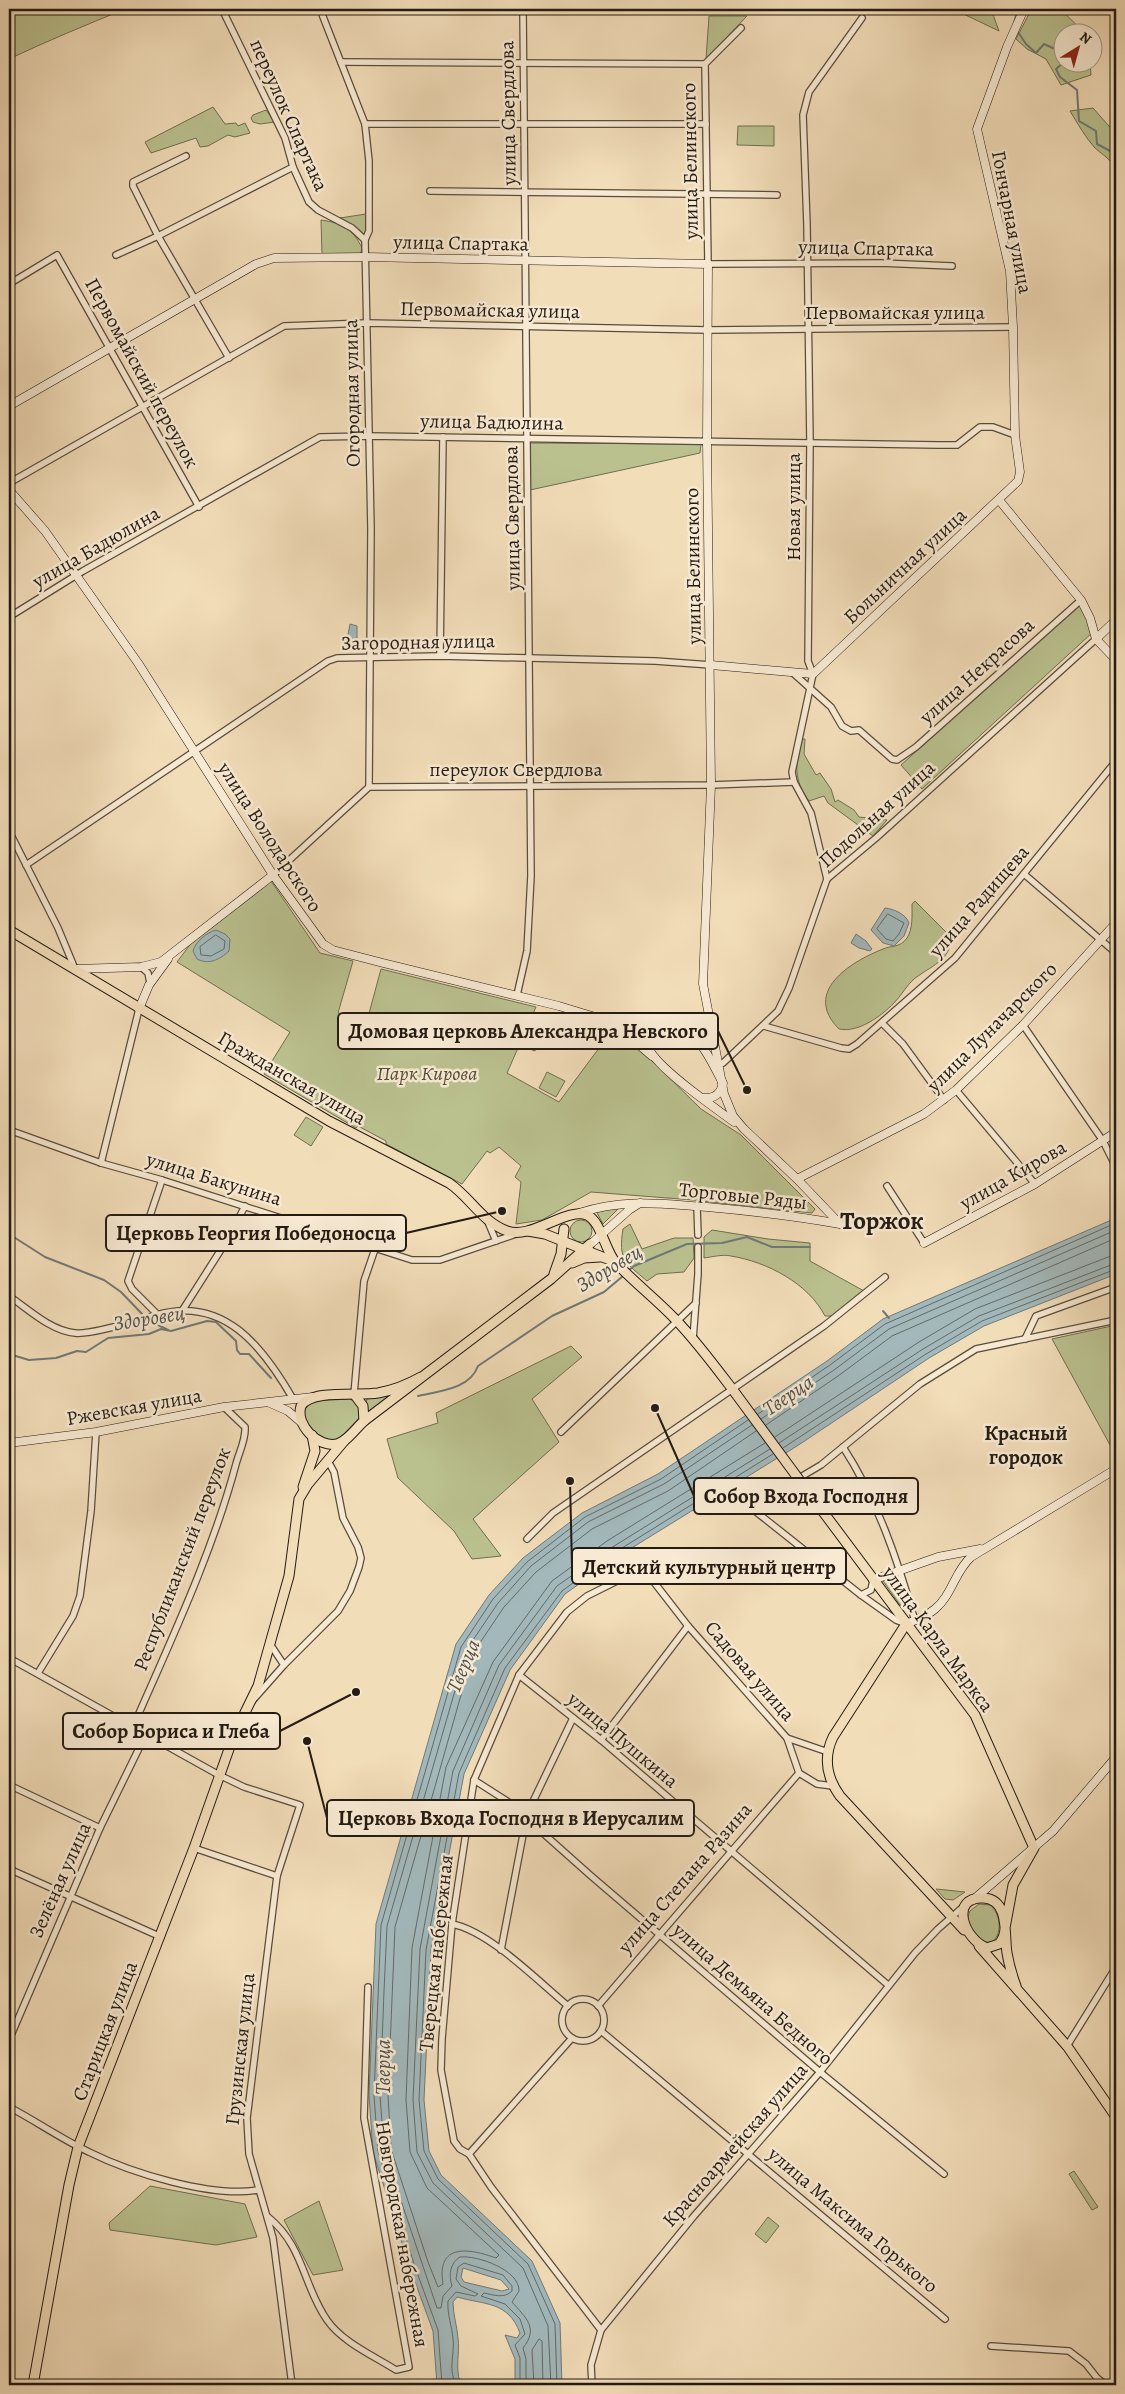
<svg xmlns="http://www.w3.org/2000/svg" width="1125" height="2394" font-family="Alegreya,serif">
  <rect width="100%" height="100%" fill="#f2ddb9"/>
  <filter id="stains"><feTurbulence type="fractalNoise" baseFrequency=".004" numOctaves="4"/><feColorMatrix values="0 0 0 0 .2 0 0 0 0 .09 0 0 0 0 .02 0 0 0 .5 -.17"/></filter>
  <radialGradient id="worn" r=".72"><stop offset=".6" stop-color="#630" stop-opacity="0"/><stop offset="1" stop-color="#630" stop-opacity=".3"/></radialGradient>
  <!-- green -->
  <g fill="#bac18f" stroke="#6f6e51">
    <path d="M9,9H125C86,25 47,41 9,59Z"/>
    <polygon points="953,9 991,9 999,31"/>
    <polygon points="1036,9 1060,9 1084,32 1062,32 1062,62 1090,63 1091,75 1061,85 1046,59 1027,49 1016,39 1031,10"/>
    <polygon points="709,16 747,16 706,59"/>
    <polygon points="213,107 225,124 236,123 238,126 245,123 250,133 235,137 228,135 208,146 200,147 196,138 151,153 145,142"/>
    <path d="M1093,108L1116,134V170C1111,159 1104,156 1095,148C1085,137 1078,124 1070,111Z"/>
    <polygon points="266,110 275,122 260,124 253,122 251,118 253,115"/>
    <polygon points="738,126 774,126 774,146 737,145"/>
    <polygon points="366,214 368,231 363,235 340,218"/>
    <path d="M321,220C342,223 353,229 362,248L360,256L322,254Z"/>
    <polygon points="530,443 701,444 700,453 530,490"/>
    <polygon points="1080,604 1093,632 922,789 901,765"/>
    <path d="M800,739H805L804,754L816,775L820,773L831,789L835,802L838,800L854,810L859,817L887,820L873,836L828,803L824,796L809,801C793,779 796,766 800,739Z"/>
    <polygon points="271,881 320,953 353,961 338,1013 367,1021 381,969 536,1007 507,1073 559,1102 605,1040 613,1046 619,1038 625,1042 634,1043 701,1109 741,1135 815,1209 812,1213 693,1200 591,1192 542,1220 516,1224 521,1182 515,1177 521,1166 499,1147 490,1153 487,1151 462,1184 386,1144 386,1141 358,1126 356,1128 264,1074 290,1032 177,962 192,942"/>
    <path d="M915,901L951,937C952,960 929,967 914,979C906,986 901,996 894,1003C881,1016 859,1033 839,1029C802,992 850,962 883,949C892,945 900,948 907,938C913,929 912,915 912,904Z"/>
    <polygon points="532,1030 542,1034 535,1051 524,1047"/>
    <polygon points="547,1072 565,1081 556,1097 539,1088"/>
    <polygon points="306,1117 323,1127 311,1146 294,1135"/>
    <polygon points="615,1207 618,1209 603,1224 596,1211"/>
    <circle cx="581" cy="1231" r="11"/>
    <path d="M630,1224L642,1249L674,1238H693L694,1258L684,1272L657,1274L647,1281C625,1262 618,1260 623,1229Z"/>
    <path d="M712,1230L768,1239L810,1243V1261L864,1291L835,1316H825C808,1283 767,1262 731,1256C723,1254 712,1257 704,1258V1237Z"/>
    <polygon points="1116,1325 1116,1456 1052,1339"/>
    <polygon points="571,1346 582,1357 532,1399 559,1442 473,1519 501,1556 472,1559 454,1531 398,1478 387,1439 438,1423 436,1413"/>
    <polygon points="389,1396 369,1413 367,1412 365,1405 367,1399"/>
    <path d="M350,1399L360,1405V1417L337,1441C316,1439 306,1428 303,1408L311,1401Z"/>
    <polygon points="899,1575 906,1603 904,1606 900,1605 883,1581"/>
    <polygon points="936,1889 965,1892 953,1900 945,1899"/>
    <path d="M979,1904L990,1905C1001,1914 1003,1935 991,1943C978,1942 971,1929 967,1919L970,1911Z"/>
    <polygon points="1074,2171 1098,2207 1092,2210 1069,2174"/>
    <polygon points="150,2186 245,2204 257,2237 216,2245 110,2230 109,2223"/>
    <polygon points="319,2201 343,2270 313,2275 284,2220"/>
    <polygon points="768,2217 779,2226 766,2243 755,2234"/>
  </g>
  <!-- water -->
  <g fill="#a2b8bb" stroke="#707978" fill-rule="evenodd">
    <polygon points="350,624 357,626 357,640 355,643 347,640"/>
    <path d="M885,908C894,909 906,914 909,923L904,936L894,946L883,943L871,930Z"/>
    <path d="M216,930L225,934L230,939L229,951C219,960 209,965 197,959L193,951C196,941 206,933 216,930Z"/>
    <polygon points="856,934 866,941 872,949 870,951 859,948 851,943"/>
    <path d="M1116,1218V1274L984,1326L929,1358L797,1446L617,1557L565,1594L510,1670L464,1774L431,1950L424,2100L429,2151L441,2175L532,2261L560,2323L562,2385H515V2359L505,2335L517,2338L520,2333C508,2301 485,2305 457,2297L453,2302C453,2315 457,2325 458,2338C460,2353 455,2366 460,2382L470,2380L483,2385H437L433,2331L410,2268L373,2152L369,2095L376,1924L456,1644L489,1595L523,1558L582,1513L658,1474L827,1361L883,1319ZM463,2268L501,2280L509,2289L502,2291L464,2282L461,2277Z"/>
  </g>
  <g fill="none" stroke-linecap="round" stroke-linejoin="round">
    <!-- shore -->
    <g stroke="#636a67" stroke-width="1">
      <polygon points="888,914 904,923 899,934 893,941 886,939 877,929"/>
      <polygon points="216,935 225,941 224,949 211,956 201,955 200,947"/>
      <polyline points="758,1414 830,1365 885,1324 1116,1223"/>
      <polyline points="761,1419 834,1370 889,1329 1116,1230"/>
      <polyline points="766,1425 838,1376 892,1336 1116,1238"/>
      <path d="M756,1431L668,1491L592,1529L536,1572L504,1607L473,1653L395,1927L388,2095L391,2149L428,2262L438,2287L443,2284C436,2243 469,2248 496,2258L499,2255L427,2188L410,2152L406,2100L412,1948L446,1767L493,1662L552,1581L607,1541L765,1443"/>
      <polyline points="775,1437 919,1342 975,1309 1108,1257 1116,1255"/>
      <polyline points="779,1443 923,1349 979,1316 1116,1263"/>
      <polyline points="783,1448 926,1354 982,1321 1116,1269"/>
      <polyline points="442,2385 438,2330 415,2267 378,2151 374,2095 381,1925 461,1647 493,1599 527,1562 585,1517 661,1479 748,1420"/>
      <path d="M457,2385C447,2371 455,2355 453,2339C452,2326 447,2315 448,2301L456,2292L475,2296L478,2294L461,2286L456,2279L458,2267L464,2263L503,2275L512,2286V2291C504,2299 494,2295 484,2293L481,2296L505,2304L520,2319L525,2334L515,2345L520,2358V2385"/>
      <path d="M526,2385V2359L523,2348C539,2328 526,2318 512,2302L519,2291C520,2270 477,2255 460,2257C449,2264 449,2276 452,2286L443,2296L441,2308H437L384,2150L380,2095L384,1991L387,1926L467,1649L498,1603L531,1566L588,1522L664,1484L752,1425"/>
      <polyline points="534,2385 532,2350 539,2339 542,2341 543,2385"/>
      <polyline points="551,2385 548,2326 523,2268 433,2183 417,2152 413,2100 420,1949 453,1771 499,1665 557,1586 611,1548 770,1449"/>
      <polyline points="557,2385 555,2324 528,2264 438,2179 424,2151 419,2100 426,1950 459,1773 505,1668 562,1591 614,1553 773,1454"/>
    </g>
    <!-- stream -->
    <g stroke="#707978" stroke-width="2">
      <polyline points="1013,26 1018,9"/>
      <polyline points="1018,32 1026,44 1036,53 1044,44 1055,49 1063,63 1056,69 1060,77 1077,90 1079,121 1096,131 1097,144 1116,154"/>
      <polyline points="9,1234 45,1257 104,1280 121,1292 144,1316"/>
      <polyline points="628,1271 634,1266 687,1244 722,1243 747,1237 772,1247 810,1247"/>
      <polyline points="883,1311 889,1318"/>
      <polyline points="150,1321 168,1330"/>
      <polyline points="9,1354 29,1360 56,1358 77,1351 86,1352 108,1338 149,1334 161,1329 171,1331 207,1321 216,1322 236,1341 237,1350 240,1354 249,1354 271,1378"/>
      <path d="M418,1396C439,1391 470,1389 478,1366L552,1316L604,1292L623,1276"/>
    </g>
    <!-- street casing -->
    <g stroke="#584c3c" stroke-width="8">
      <g id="street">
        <polyline points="222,9 285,138 293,167 309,202 318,210 352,228 365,240"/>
        <polyline points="320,9 365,124 369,161 369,231 365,240 371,529 369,787"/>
        <polyline points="341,62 705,64 741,28"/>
        <polyline points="705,64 708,264 880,263 952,266"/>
        <polyline points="365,124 706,124"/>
        <polyline points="186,156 133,182 133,186 158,236 229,358"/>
        <polyline points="430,191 777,195"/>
        <polyline points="116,255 158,236 293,167"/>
        <polyline points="9,284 57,255 199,507"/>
        <polyline points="9,483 284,326 367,323 708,330 1013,327"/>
        <polyline points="9,617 83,571 320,437 369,436 938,445 957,445 980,427 993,427 1015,435"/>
        <polyline points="440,656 443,437"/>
        <polyline points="793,673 831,707 842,726 851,731 859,730 892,759 897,760 916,747 1081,600"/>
        <polyline points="9,831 58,928 75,969"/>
        <polyline points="26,865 328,661 337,658 440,656 655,661 711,665"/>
        <polyline points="1024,874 1116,953"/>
        <polyline points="273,875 369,787 711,785 794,782"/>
        <polyline points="827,879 811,813 794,782 792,772 813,674 808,661 810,443 807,225 803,115 809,92 862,18"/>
        <polyline points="141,967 148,973 150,983"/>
        <polyline points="517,995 527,951 531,876 523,9"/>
        <polyline points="882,1023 903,1044 944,1100"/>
        <polyline points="1023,1025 1103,1141 1116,1167"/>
        <polyline points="764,1026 841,1048 849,1049 857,1044 955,958 1116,761"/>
        <polyline points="715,1067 723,1063 778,1011 789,988 827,879 876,838 1096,639"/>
        <polyline points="956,1090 1035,1184"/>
        <polyline points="9,1130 101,1163 162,1180 412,1260 440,1260 516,1234"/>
        <polyline points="101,1163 139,1009"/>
        <polyline points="887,1186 924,1243"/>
        <polyline points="697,1207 698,1235"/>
        <polyline points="488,1222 496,1241"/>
        <path d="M9,1296C28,1309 51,1331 75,1333C92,1335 138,1320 156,1315C224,1295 263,1347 293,1399"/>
        <polyline points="182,1311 229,1237 245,1206"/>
        <polyline points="157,1314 132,1289 128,1281 162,1180"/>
        <polyline points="693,1339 698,1274 698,1247"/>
        <polyline points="1025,1339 1036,1316 1116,1287"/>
        <polyline points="354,1394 364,1281 375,1249"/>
        <polyline points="561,1432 696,1303"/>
        <path d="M843,1447C877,1499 898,1561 915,1621"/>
        <polyline points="527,1539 553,1513 824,1326 885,1277"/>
        <polyline points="861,1595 871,1590 873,1580"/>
        <polyline points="906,1624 896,1620 861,1595 750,1507 821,1465 920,1384 976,1349 1116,1320"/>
        <polyline points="270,1644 284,1665"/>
        <polyline points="9,1658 219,1775 244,1787 300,1805 277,1876 247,2118 249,2154 273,2238 292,2385"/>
        <polyline points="38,1673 73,1616 80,1596 91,1511 96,1432"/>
        <polyline points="519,1675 601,1740 888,1985"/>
        <polyline points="253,1700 284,1665 338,1611 350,1591 359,1567 361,1558 358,1547 343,1518 334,1472 328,1461"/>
        <path d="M133,1727C170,1642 212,1554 236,1464C239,1452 246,1440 245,1427L224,1407"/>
        <polyline points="787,1738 799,1773 817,1784 833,1786"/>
        <polyline points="601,1740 688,1626"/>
        <polyline points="474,1780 527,1814 535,1826 590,1875 820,2072 944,2174"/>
        <polyline points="9,1785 100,1828"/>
        <polyline points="194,1848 277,1876"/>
        <polyline points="9,1869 161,1937"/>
        <path d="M452,1924C489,1931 538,1981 568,2006"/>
        <polyline points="501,1950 527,1814 573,1718"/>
        <circle cx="583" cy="2020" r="21"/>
        <polyline points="598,2006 799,1773"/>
        <polyline points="601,2031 945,2319"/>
        <polyline points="9,2040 100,1828 146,1734"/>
        <polyline points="1067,2046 1116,1967"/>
        <path d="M9,2107C36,2121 61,2139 89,2152C131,2173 212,2198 258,2190"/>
        <polyline points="469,2154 572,2038"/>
        <path d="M268,2217C304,2246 303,2286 327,2320C342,2342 374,2356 396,2370L409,2367L364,2118L368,1987"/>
        <polyline points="601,2330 491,2187 469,2154 460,2149 454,2141 441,2070 442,2039 452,1924 474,1780 519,1675 567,1612 587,1596 643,1568 688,1626 787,1738 828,1752"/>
        <polyline points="991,2346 1069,2351 1086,2364 1097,2378 1106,2385"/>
        <polyline points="592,2385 591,2365 601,2330 694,2216 820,2072 915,1953 938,1929 963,1907"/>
      </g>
    </g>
    <!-- secondary casing -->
    <g stroke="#241b13" stroke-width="9">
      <g id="secondary">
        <polyline points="9,406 256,264 274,258 366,257 708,264 707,442 711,785 703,984 724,1094 733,1116 744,1129 797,1179 840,1224"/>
        <polyline points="9,490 45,531 138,663 273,875 323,944 333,950 383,963 559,1006 605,1020 624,1032 652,1056"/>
        <polyline points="999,500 1081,600 1090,618 1096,639 1116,660"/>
        <polyline points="1096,639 1116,620"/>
        <polyline points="711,665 813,674 1018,481 1020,472 1015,435 1013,327 1010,271 977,129 1007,47 1024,9"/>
        <polyline points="75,969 141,967 161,962 273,875"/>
        <polyline points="139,1009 149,985 168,959"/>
        <polyline points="624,1032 636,1033 657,1031"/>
        <path d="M703,1098C714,1099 721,1094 723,1083C710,1061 696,1019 663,1029C655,1031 649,1036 648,1045C650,1064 717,1109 734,1122"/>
        <polyline points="797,1179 924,1114 956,1090 1023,1025 1116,923"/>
        <path d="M579,1213C624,1198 662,1204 707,1207C752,1211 796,1216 840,1224"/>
        <polyline points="593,1242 629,1210 640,1203"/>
        <polyline points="924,1243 1035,1184 1116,1132"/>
        <polyline points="270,1403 288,1411 302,1423"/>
        <polyline points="9,1443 96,1432 224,1407 313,1397"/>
        <polyline points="873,1580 938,1557 980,1549"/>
        <path d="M906,1624C916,1620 927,1616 935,1609C952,1595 955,1571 971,1557L1116,1469"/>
        <polyline points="973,1900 1053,1831 1116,1757"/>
      </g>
    </g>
    <!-- primary casing -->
    <g stroke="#241b13" stroke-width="11">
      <g id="primary">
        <path d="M9,930L329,1121L449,1183C470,1197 482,1222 507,1231C531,1240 567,1207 587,1215C601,1221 605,1251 616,1263C635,1283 657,1300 676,1320C698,1343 717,1369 736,1394"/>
        <polyline points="528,1231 545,1234 615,1262"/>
        <polyline points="572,1263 584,1258 600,1257"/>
        <polyline points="554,1274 561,1254 564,1229"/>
        <path d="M421,1377C407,1385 394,1390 378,1393C358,1396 311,1389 301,1406C295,1425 318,1448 337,1444C348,1441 356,1428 364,1421L551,1279L590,1244"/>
        <polyline points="354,1394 363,1406 364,1421"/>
        <polyline points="303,1487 315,1451 312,1435"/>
        <path d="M806,1489L975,1715L1034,1848L1013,1885L1005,1928C1005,1934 1003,1939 999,1944L987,1948C963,1939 949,1896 984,1898C1010,1900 1004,1935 1007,1953C1009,1965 1012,1975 1016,1986"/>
        <path d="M906,1624L833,1737C823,1758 827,1778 840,1796L964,1930"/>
        <polyline points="979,1946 1067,2046 1116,2117"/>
        <polyline points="33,2385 69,2185 78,2147 194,1848 234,1735 258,1686 289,1576 299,1499 308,1484 345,1440"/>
      </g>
    </g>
    <!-- street -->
    <use href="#street" stroke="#f7e9d2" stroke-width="5.5"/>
    <!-- secondary -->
    <use href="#secondary" stroke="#f7e9d2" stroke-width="8"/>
    <!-- primary -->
    <use href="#primary" stroke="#f2ddb9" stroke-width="9"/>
    <!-- primary-bridge casing -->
    <g stroke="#241b13" stroke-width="11" stroke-linecap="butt">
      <polyline id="primary-bridge" points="736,1394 806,1489"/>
    </g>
    <!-- primary-bridge -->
    <use href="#primary-bridge" stroke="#f2ddb9" stroke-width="9"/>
  </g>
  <g text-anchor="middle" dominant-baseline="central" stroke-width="5" stroke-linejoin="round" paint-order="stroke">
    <!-- street labels -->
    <g font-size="20" fill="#241b13" stroke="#f7e9d2">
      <text transform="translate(508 113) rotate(-91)">улица Свердлова</text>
      <text transform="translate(289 115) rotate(66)">переулок Спартака</text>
      <text transform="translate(690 161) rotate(-91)">улица Белинского</text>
      <text transform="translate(1012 222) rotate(79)">Гончарная улица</text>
      <text transform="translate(461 243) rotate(1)">улица Спартака</text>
      <text transform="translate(866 248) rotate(1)">улица Спартака</text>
      <text transform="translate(490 310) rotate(1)">Первомайская улица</text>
      <text x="895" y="312">Первомайская улица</text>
      <text transform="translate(142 373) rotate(61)">Первомайский переулок</text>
      <text transform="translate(352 393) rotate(-91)">Огородная улица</text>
      <text transform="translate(492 422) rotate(1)">улица Бадюлина</text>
      <text transform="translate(793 507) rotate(-90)">Новая улица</text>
      <text transform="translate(512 518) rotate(-91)">улица Свердлова</text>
      <text transform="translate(96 547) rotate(-30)">улица Бадюлина</text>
      <text transform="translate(693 566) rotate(-91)">улица Белинского</text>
      <text transform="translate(905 566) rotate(-43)">Больничная улица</text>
      <text transform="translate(418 642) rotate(-1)">Загородная улица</text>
      <text transform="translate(977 671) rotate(-42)">улица Некрасова</text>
      <text x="516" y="769">переулок Свердлова</text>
      <text transform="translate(877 814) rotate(-42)">Подольная улица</text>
      <text transform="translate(270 837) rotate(57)">улица Володарского</text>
      <text transform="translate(979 901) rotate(-49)">улица Радищева</text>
      <text transform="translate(992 1027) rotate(-45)">улица Луначарского</text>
      <text transform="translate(292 1078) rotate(30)">Гражданская улица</text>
      <text transform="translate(1013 1175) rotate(-30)">улица Кирова</text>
      <text transform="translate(214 1179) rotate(17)">улица Бакунина</text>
      <text transform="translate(743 1196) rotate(6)">Торговые Ряды</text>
      <text transform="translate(134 1407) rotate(-10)">Ржевская улица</text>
      <text transform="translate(182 1559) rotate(-69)">Республиканский переулок</text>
      <text transform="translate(938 1639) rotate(54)">улица Карла Маркса</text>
      <text transform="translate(750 1671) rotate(49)">Садовая улица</text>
      <text transform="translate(623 1740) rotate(40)">улица Пушкина</text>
      <text transform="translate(685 1878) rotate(-49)">улица Степана Разина</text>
      <text transform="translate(60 1880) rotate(-66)">Зелёная улица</text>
      <text transform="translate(436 1953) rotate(-84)">Тверецкая набережная</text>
      <text transform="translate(753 1994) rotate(41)">улица Демьяна Бедного</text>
      <text transform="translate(105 2031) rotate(-69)">Старицкая улица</text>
      <text transform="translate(240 2049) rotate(-84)">Грузинская улица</text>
      <text transform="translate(735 2145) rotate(-49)">Красноармейская улица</text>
      <text transform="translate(853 2220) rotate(40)">улица Максима Горького</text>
      <text transform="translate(402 2234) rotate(80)">Новгородская набережная</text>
    </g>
    <!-- park labels -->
    <g font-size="20" font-style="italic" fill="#514d38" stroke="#f7e9d2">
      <text x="427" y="1073">Парк Кирова</text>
    </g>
    <!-- water labels -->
    <g font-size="21" font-style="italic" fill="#50524e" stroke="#f7e9d2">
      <text transform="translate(609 1268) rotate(-31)">Здоровец</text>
      <text transform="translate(149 1318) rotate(-9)">Здоровец</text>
      <text transform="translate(788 1395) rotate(-34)">Тверца</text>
      <text transform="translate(463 1666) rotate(-67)">Тверца</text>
      <text transform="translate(383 2067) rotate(-90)">Тверца</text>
    </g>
    <!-- neighbourhood labels -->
    <g font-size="21" font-weight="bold" fill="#241b13" stroke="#f7e9d2">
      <text x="1026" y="1433">Красный<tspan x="1026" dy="24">городок</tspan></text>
    </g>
    <!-- district labels -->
    <g font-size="25" font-weight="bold" fill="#241b13" stroke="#f7e9d2">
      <text x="882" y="1221">Торжок</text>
    </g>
  </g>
  <!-- callouts -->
  <path fill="none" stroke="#241b13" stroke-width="2" d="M747 1090L718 1031M502 1211L406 1233M655 1408L694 1496M570 1481L572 1566M356 1692L280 1731M307 1741L327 1818"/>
  <g fill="#241b13" stroke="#f7e9d2" stroke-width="2">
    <circle cx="747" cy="1090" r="5"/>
    <circle cx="502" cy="1211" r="5"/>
    <circle cx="655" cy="1408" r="5"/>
    <circle cx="570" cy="1481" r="5"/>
    <circle cx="356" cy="1692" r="5"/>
    <circle cx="307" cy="1741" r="5"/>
  </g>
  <g fill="#f7e9d2" stroke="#241b13" stroke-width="2">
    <rect x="338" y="1013" width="380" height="36" rx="5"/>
    <rect x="106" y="1215" width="300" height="36" rx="5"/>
    <rect x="694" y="1478" width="224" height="36" rx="5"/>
    <rect x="572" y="1548" width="274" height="36" rx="5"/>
    <rect x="63" y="1713" width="217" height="36" rx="5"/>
    <rect x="327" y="1800" width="367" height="36" rx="5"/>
  </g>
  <g font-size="21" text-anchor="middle" font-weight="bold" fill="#241b13">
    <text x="528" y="1038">Домовая церковь Александра Невского</text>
    <text x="256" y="1240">Церковь Георгия Победоносца</text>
    <text x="806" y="1503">Собор Входа Господня</text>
    <text x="709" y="1574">Детский культурный центр</text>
    <text x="171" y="1738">Собор Бориса и Глеба</text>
    <text x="511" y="1825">Церковь Входа Господня в Иерусалим</text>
  </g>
  <!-- margin -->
  <rect width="1125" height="2394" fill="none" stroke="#f2ddb9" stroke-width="30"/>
  <rect x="10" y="10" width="1105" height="2374" fill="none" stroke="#241b13" stroke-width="2.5"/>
  <rect x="15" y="15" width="1095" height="2364" fill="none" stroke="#241b13"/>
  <!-- north arrow -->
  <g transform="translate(1078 48) rotate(37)"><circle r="24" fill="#f7e9d2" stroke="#a39786"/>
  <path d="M0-4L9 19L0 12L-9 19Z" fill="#8f2418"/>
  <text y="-8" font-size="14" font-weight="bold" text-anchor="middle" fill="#241b13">N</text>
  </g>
  <rect width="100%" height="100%" filter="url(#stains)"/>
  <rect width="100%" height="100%" fill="url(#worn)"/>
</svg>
